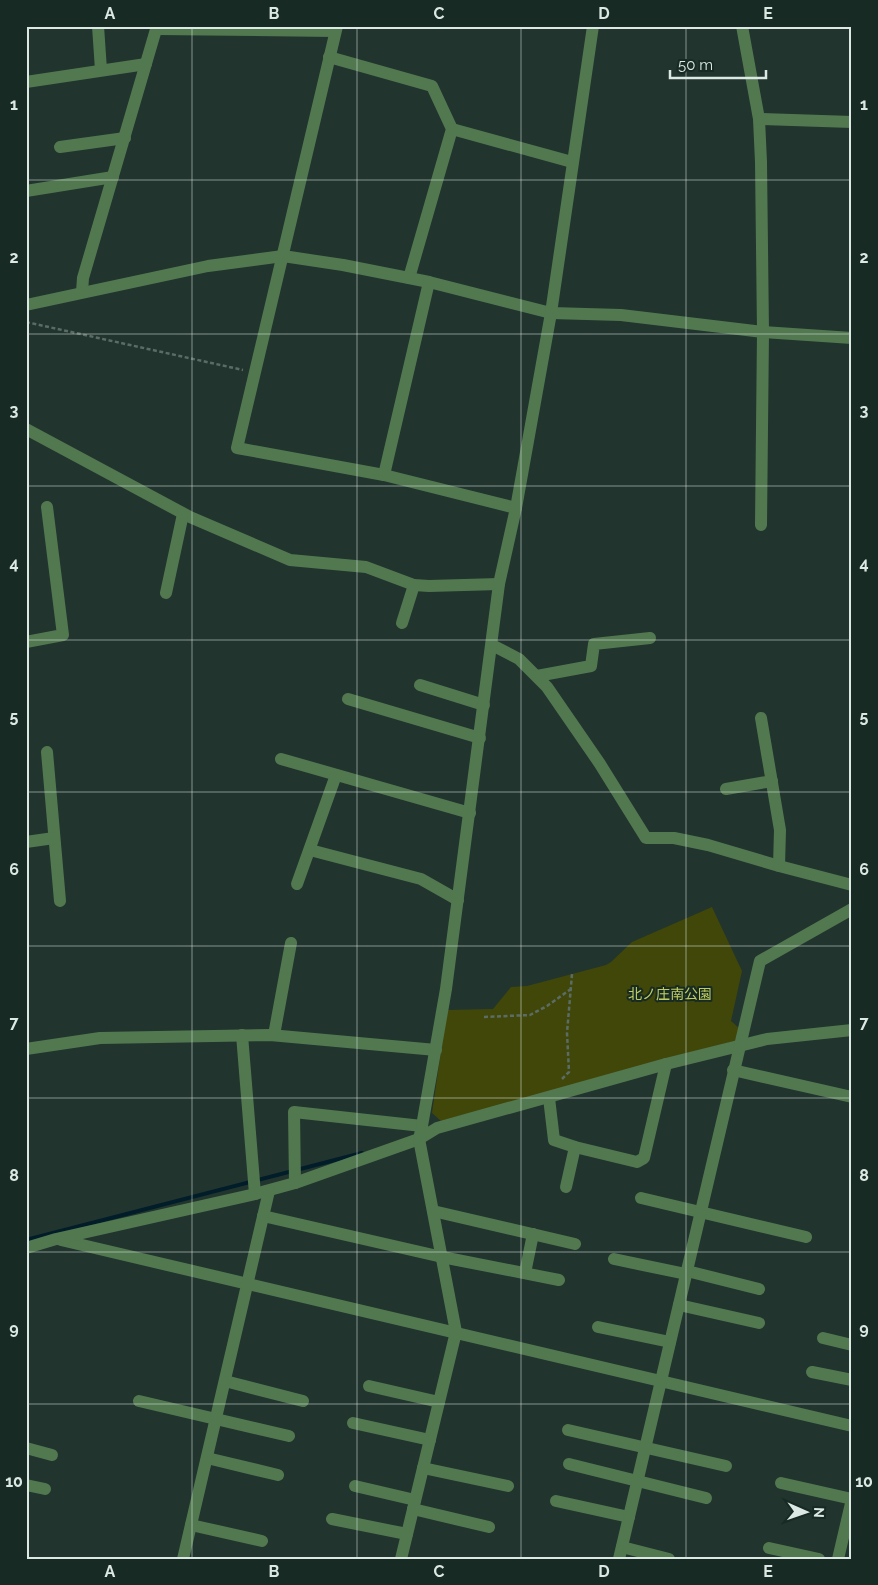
<svg xmlns="http://www.w3.org/2000/svg" width="878" height="1585" font-family="Raleway,'Noto Sans JP',sans-serif">
  <rect width="100%" height="100%" fill="#21342e"/>
  <!-- green -->
  <polygon fill="#414709" points="712,907 742,971 731,1021 740,1029 735,1041 441,1121 432,1113 447,1010 493,1009 511,987 527,986 606,965 611,962 632,942"/>
  <g fill="none" stroke-linecap="round" stroke-linejoin="round">
    <!-- stream -->
    <polyline stroke="#001d29" stroke-width="4" points="26,1240 362,1153"/>
    <!-- path -->
    <g stroke="#5b6c66" stroke-width="2.5" stroke-dasharray="4 2.5" stroke-linecap="butt">
      <polyline points="26,322 243,370"/>
      <polyline points="484,1017 530,1015 547,1006 571,989"/>
      <polyline points="562,1079 569,1072 567,1033 572,974"/>
    </g>
    <!-- minor -->
    <g stroke="#527850" stroke-width="12">
      <polyline points="98,26 101,70"/>
      <polyline points="337,26 237,448 384,475 516,508"/>
      <polyline points="742,26 759,119 761,162 763,332 761,525"/>
      <polyline points="156,29 335,31"/>
      <polyline points="329,57 432,86 452,129 409,278"/>
      <polyline points="26,82 146,64"/>
      <polyline points="759,119 852,122"/>
      <polyline points="452,129 572,162"/>
      <polyline points="60,147 125,138"/>
      <polyline points="26,191 113,177"/>
      <polyline points="82,292 83,278 157,26"/>
      <polyline points="26,305 208,266 283,256 343,265 429,282 551,313 621,315 763,332 852,338"/>
      <polyline points="26,429 190,517 290,560 366,567 414,585 429,586 499,584"/>
      <polyline points="384,475 429,282"/>
      <polyline points="166,593 183,514"/>
      <polyline points="402,623 414,585"/>
      <polyline points="26,642 63,635 47,507"/>
      <polyline points="492,645 519,659 547,687 600,764 646,838 674,838 708,845 779,866 852,885"/>
      <polyline points="537,676 591,666 594,644 650,638"/>
      <polyline points="420,685 484,705"/>
      <polyline points="348,699 480,738"/>
      <polyline points="761,718 780,830 779,866"/>
      <polyline points="47,752 60,901"/>
      <polyline points="281,759 470,813"/>
      <polyline points="726,789 772,781"/>
      <polyline points="26,842 54,838"/>
      <polyline points="310,850 421,879 458,900"/>
      <polyline points="297,884 336,775"/>
      <polyline points="242,1035 255,1194"/>
      <polyline points="274,1035 291,943"/>
      <polyline points="26,1049 100,1038 270,1035 436,1050"/>
      <polyline points="733,1070 852,1097"/>
      <polyline points="549,1098 554,1140 575,1147 637,1162 644,1158 666,1064"/>
      <polyline points="295,1183 294,1112 422,1126"/>
      <polyline points="566,1187 575,1147"/>
      <polyline points="641,1198 806,1237"/>
      <polyline points="433,1211 575,1244"/>
      <polyline points="263,1216 442,1257 559,1280"/>
      <polyline points="61,1240 852,1426"/>
      <polyline points="26,1248 56,1239 255,1194 295,1183 419,1139 437,1128 666,1064 767,1039 852,1030"/>
      <polyline points="614,1259 686,1274"/>
      <polyline points="687,1271 759,1289"/>
      <polyline points="525,1273 533,1234"/>
      <polyline points="679,1305 759,1323"/>
      <polyline points="598,1327 670,1342"/>
      <polyline points="823,1338 852,1345"/>
      <polyline points="812,1372 852,1380"/>
      <polyline points="225,1381 303,1401"/>
      <polyline points="369,1386 439,1402"/>
      <polyline points="139,1401 289,1436"/>
      <polyline points="353,1423 430,1440"/>
      <polyline points="568,1430 726,1466"/>
      <polyline points="26,1448 52,1455"/>
      <polyline points="207,1458 278,1475"/>
      <polyline points="569,1464 706,1498"/>
      <polyline points="423,1468 508,1486"/>
      <polyline points="781,1483 852,1499"/>
      <polyline points="26,1485 45,1489"/>
      <polyline points="355,1486 415,1500"/>
      <polyline points="556,1501 629,1517"/>
      <polyline points="413,1509 489,1527"/>
      <polyline points="332,1519 407,1534"/>
      <polyline points="191,1525 262,1541"/>
      <polyline points="622,1547 669,1559"/>
      <polyline points="769,1548 819,1559"/>
      <polyline points="183,1559 269,1191"/>
      <polyline points="401,1559 456,1332 419,1139 422,1126 446,989 499,584 516,508 551,313 593,26"/>
      <polyline points="619,1559 760,961 852,909"/>
      <polyline points="838,1559 852,1499"/>
    </g>
  </g>
  <!-- grid -->
  <path fill="none" stroke="#dce8e3" stroke-width="1" stroke-opacity="0.55" d="M192,26V1559M357,26V1559M521,26V1559M686,26V1559M26,180H852M26,334H852M26,486H852M26,640H852M26,792H852M26,946H852M26,1098H852M26,1252H852M26,1404H852"/>
  <g text-anchor="middle" dominant-baseline="central" stroke-width="4" stroke-linejoin="round" paint-order="stroke">
    <!-- park labels -->
    <g font-size="14" fill="#c0ce5f" stroke="#172a24">
      <text x="670" y="994">北ノ庄南公園</text>
    </g>
  </g>
  <!-- border -->
  <rect width="878" height="1585" fill="none" stroke="#172a24" stroke-width="55"/>
  <!-- north arrow -->
  <g transform="translate(806 1512) rotate(92)" stroke="#172a24" stroke-width="4" paint-order="stroke">
  <path d="M0-4L9 19L0 12L-9 19Z" fill="#dce8e3"/>
  <text y="-8" font-size="14" font-weight="bold" text-anchor="middle" fill="#dce8e3">N</text>
  </g>
  <!-- scale -->
  <path d="M670 70v8h96v-8" fill="none" stroke="#dce8e3" stroke-width="2.5"/>
  <text x="678" y="70" font-size="15" fill="#dce8e3" stroke="#172a24" stroke-width="4" paint-order="stroke">50 m</text>
  <rect x="28" y="28" width="822" height="1530" fill="none" stroke="#dce8e3" stroke-width="2"/>
  <g font-size="16" text-anchor="middle" font-weight="bold" fill="#dce8e3">
    <text x="110" y="19">A</text>
    <text x="274" y="19">B</text>
    <text x="439" y="19">C</text>
    <text x="604" y="19">D</text>
    <text x="768" y="19">E</text>
    <text x="14" y="110">1</text>
    <text x="864" y="110">1</text>
    <text x="14" y="263">2</text>
    <text x="864" y="263">2</text>
    <text x="14" y="416">3</text>
    <text x="864" y="416">3</text>
    <text x="14" y="569">4</text>
    <text x="864" y="569">4</text>
    <text x="14" y="722">5</text>
    <text x="864" y="722">5</text>
    <text x="14" y="875">6</text>
    <text x="864" y="875">6</text>
    <text x="14" y="1028">7</text>
    <text x="864" y="1028">7</text>
    <text x="14" y="1181">8</text>
    <text x="864" y="1181">8</text>
    <text x="14" y="1334">9</text>
    <text x="864" y="1334">9</text>
    <text x="14" y="1487">10</text>
    <text x="864" y="1487">10</text>
    <text x="110" y="1577">A</text>
    <text x="274" y="1577">B</text>
    <text x="439" y="1577">C</text>
    <text x="604" y="1577">D</text>
    <text x="768" y="1577">E</text>
  </g>
</svg>
